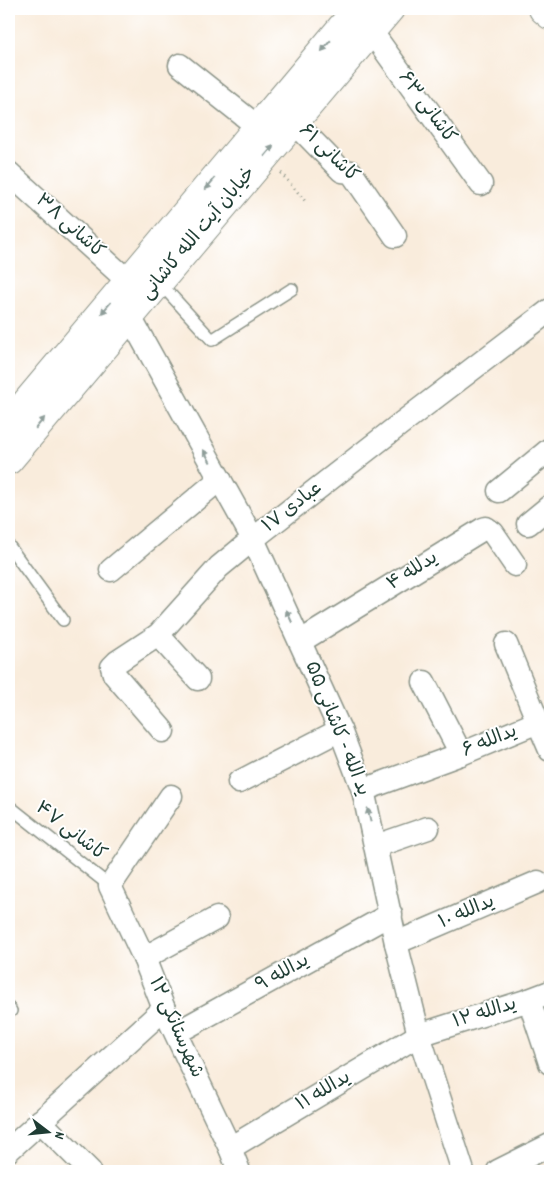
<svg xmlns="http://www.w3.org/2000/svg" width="559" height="1180" font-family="Dekko,'Playpen Sans Arabic',sans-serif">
  <rect width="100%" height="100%" fill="#fff"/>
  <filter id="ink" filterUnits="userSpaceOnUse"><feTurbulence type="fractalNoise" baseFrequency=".02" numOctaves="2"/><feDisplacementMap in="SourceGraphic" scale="10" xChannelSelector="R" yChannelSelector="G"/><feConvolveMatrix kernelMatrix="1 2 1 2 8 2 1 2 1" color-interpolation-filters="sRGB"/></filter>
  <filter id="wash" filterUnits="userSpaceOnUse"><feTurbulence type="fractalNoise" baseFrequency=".0096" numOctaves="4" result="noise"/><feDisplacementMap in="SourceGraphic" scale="20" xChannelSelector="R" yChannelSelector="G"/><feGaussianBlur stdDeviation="1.12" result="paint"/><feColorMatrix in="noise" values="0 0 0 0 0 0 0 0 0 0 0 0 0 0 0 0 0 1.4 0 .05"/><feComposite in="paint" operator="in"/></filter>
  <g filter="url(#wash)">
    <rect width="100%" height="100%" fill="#f9ecdc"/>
  </g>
  <g filter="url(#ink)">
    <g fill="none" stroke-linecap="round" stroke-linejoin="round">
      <!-- lane casing -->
      <g stroke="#8c9488" stroke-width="14">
        <g id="lane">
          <polyline points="159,282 212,340 292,289"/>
          <polyline points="9,546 63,620"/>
          <polyline points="9,806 110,886"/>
          <polyline points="9,1008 11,1011"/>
        </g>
      </g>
      <!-- street casing -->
      <g stroke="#8c9488" stroke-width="25">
        <g id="street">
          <polyline points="371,31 481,184"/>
          <polyline points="180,65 258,127"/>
          <polyline points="294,122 342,171 351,172 395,236"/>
          <polyline points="9,173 128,281"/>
          <polyline points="130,317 253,539 340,730 363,790 396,943 419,1035 463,1171"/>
          <polyline points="499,491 550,449"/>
          <polyline points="528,524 550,506"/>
          <polyline points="111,570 220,479"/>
          <polyline points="158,635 198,679"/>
          <polyline points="301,641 483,529 486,528 493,533 515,565"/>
          <polyline points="424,682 461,754"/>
          <polyline points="538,722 550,750"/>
          <polyline points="163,731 114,674 112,667 117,662 158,635 219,567 253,539 403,422 550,310"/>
          <polyline points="239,782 340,730"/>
          <polyline points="363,790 461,754 538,722 506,644"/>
          <polyline points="171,796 110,886 144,958 164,1009 230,1148 239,1171"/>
          <polyline points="376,846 428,828"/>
          <polyline points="396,943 538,882"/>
          <polyline points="144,958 217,918"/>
          <polyline points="529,1000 550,1063"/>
          <polyline points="176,1033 391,914"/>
          <polyline points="40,1121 90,1171"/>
          <polyline points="230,1148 419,1035 529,1000 550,992"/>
          <polyline points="9,1150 164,1009"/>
          <polyline points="498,1171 550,1145"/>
        </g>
      </g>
      <!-- secondary casing -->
      <g stroke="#8c9488" stroke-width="30">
        <g id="secondary">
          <polyline points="9,423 357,9"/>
          <polyline points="9,460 390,9"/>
        </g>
      </g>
      <!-- primary casing -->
      <g stroke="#8c9488" stroke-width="30">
        <polyline id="primary" points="543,9 550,15"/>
      </g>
      <!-- path -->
      <polyline stroke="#8c9488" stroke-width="3" stroke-dasharray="1 4" stroke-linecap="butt" points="281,173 307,203"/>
      <!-- lane -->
      <use href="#lane" stroke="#fff" stroke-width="11"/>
      <!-- street -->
      <use href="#street" stroke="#fff" stroke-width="22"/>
      <!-- secondary -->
      <use href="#secondary" stroke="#fff" stroke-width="28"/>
      <!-- primary -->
      <use href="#primary" stroke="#fff" stroke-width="28"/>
    </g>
    <!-- one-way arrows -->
    <defs><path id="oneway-solid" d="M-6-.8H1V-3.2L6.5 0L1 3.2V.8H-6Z" transform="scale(1.25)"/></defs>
    <g fill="#8f9e9a">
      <use href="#oneway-solid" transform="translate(326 46) rotate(130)"/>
      <use href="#oneway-solid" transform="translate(269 151) rotate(-50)"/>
      <use href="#oneway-solid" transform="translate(210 184) rotate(130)"/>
      <use href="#oneway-solid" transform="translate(106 308) rotate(130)"/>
      <use href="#oneway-solid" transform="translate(40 423) rotate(-50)"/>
      <use href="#oneway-solid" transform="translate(207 456) rotate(-119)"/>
      <use href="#oneway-solid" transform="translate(289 616) rotate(-115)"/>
      <use href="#oneway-solid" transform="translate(369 815) rotate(-103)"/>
    </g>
  </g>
  <g text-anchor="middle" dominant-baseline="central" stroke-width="4" stroke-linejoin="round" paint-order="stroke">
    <!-- street labels -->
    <g font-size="19" fill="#1f3d34" stroke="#fff">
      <text transform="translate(426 108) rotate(54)">کاشانی ۶۳</text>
      <text transform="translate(328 154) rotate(44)">کاشانی ۶۱</text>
      <text transform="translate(69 227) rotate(42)">کاشانی ۳۸</text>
      <text transform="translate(199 234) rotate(-50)">خیابان آیت الله کاشانی</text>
      <text transform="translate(293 508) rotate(-38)">عبادی ۱۷</text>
      <text transform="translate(413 572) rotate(-32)">یدلله ۴</text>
      <text transform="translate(336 729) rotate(68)">ید الله - کاشانی ۵۵</text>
      <text transform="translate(490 742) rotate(-22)">یدالله ۶</text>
      <text transform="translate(70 832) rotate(38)">کاشانی ۴۷</text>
      <text transform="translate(467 913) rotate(-23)">یدالله ۱۰</text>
      <text transform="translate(283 974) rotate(-29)">یدالله ۹</text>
      <text transform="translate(485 1014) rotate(-17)">یدالله ۱۲</text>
      <text transform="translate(175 1028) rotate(66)">شهرستانکی ۱۲</text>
      <text transform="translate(324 1092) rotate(-31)">یدالله ۱۱</text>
    </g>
  </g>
  <!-- margin -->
  <rect width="559" height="1180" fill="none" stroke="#fff" stroke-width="30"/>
  <!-- north arrow -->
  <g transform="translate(48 1132) rotate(106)" stroke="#ffffff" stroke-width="4" paint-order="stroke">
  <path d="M0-4L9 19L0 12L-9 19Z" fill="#1f3d34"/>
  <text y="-8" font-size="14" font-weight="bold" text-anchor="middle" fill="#1f3d34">N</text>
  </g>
</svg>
